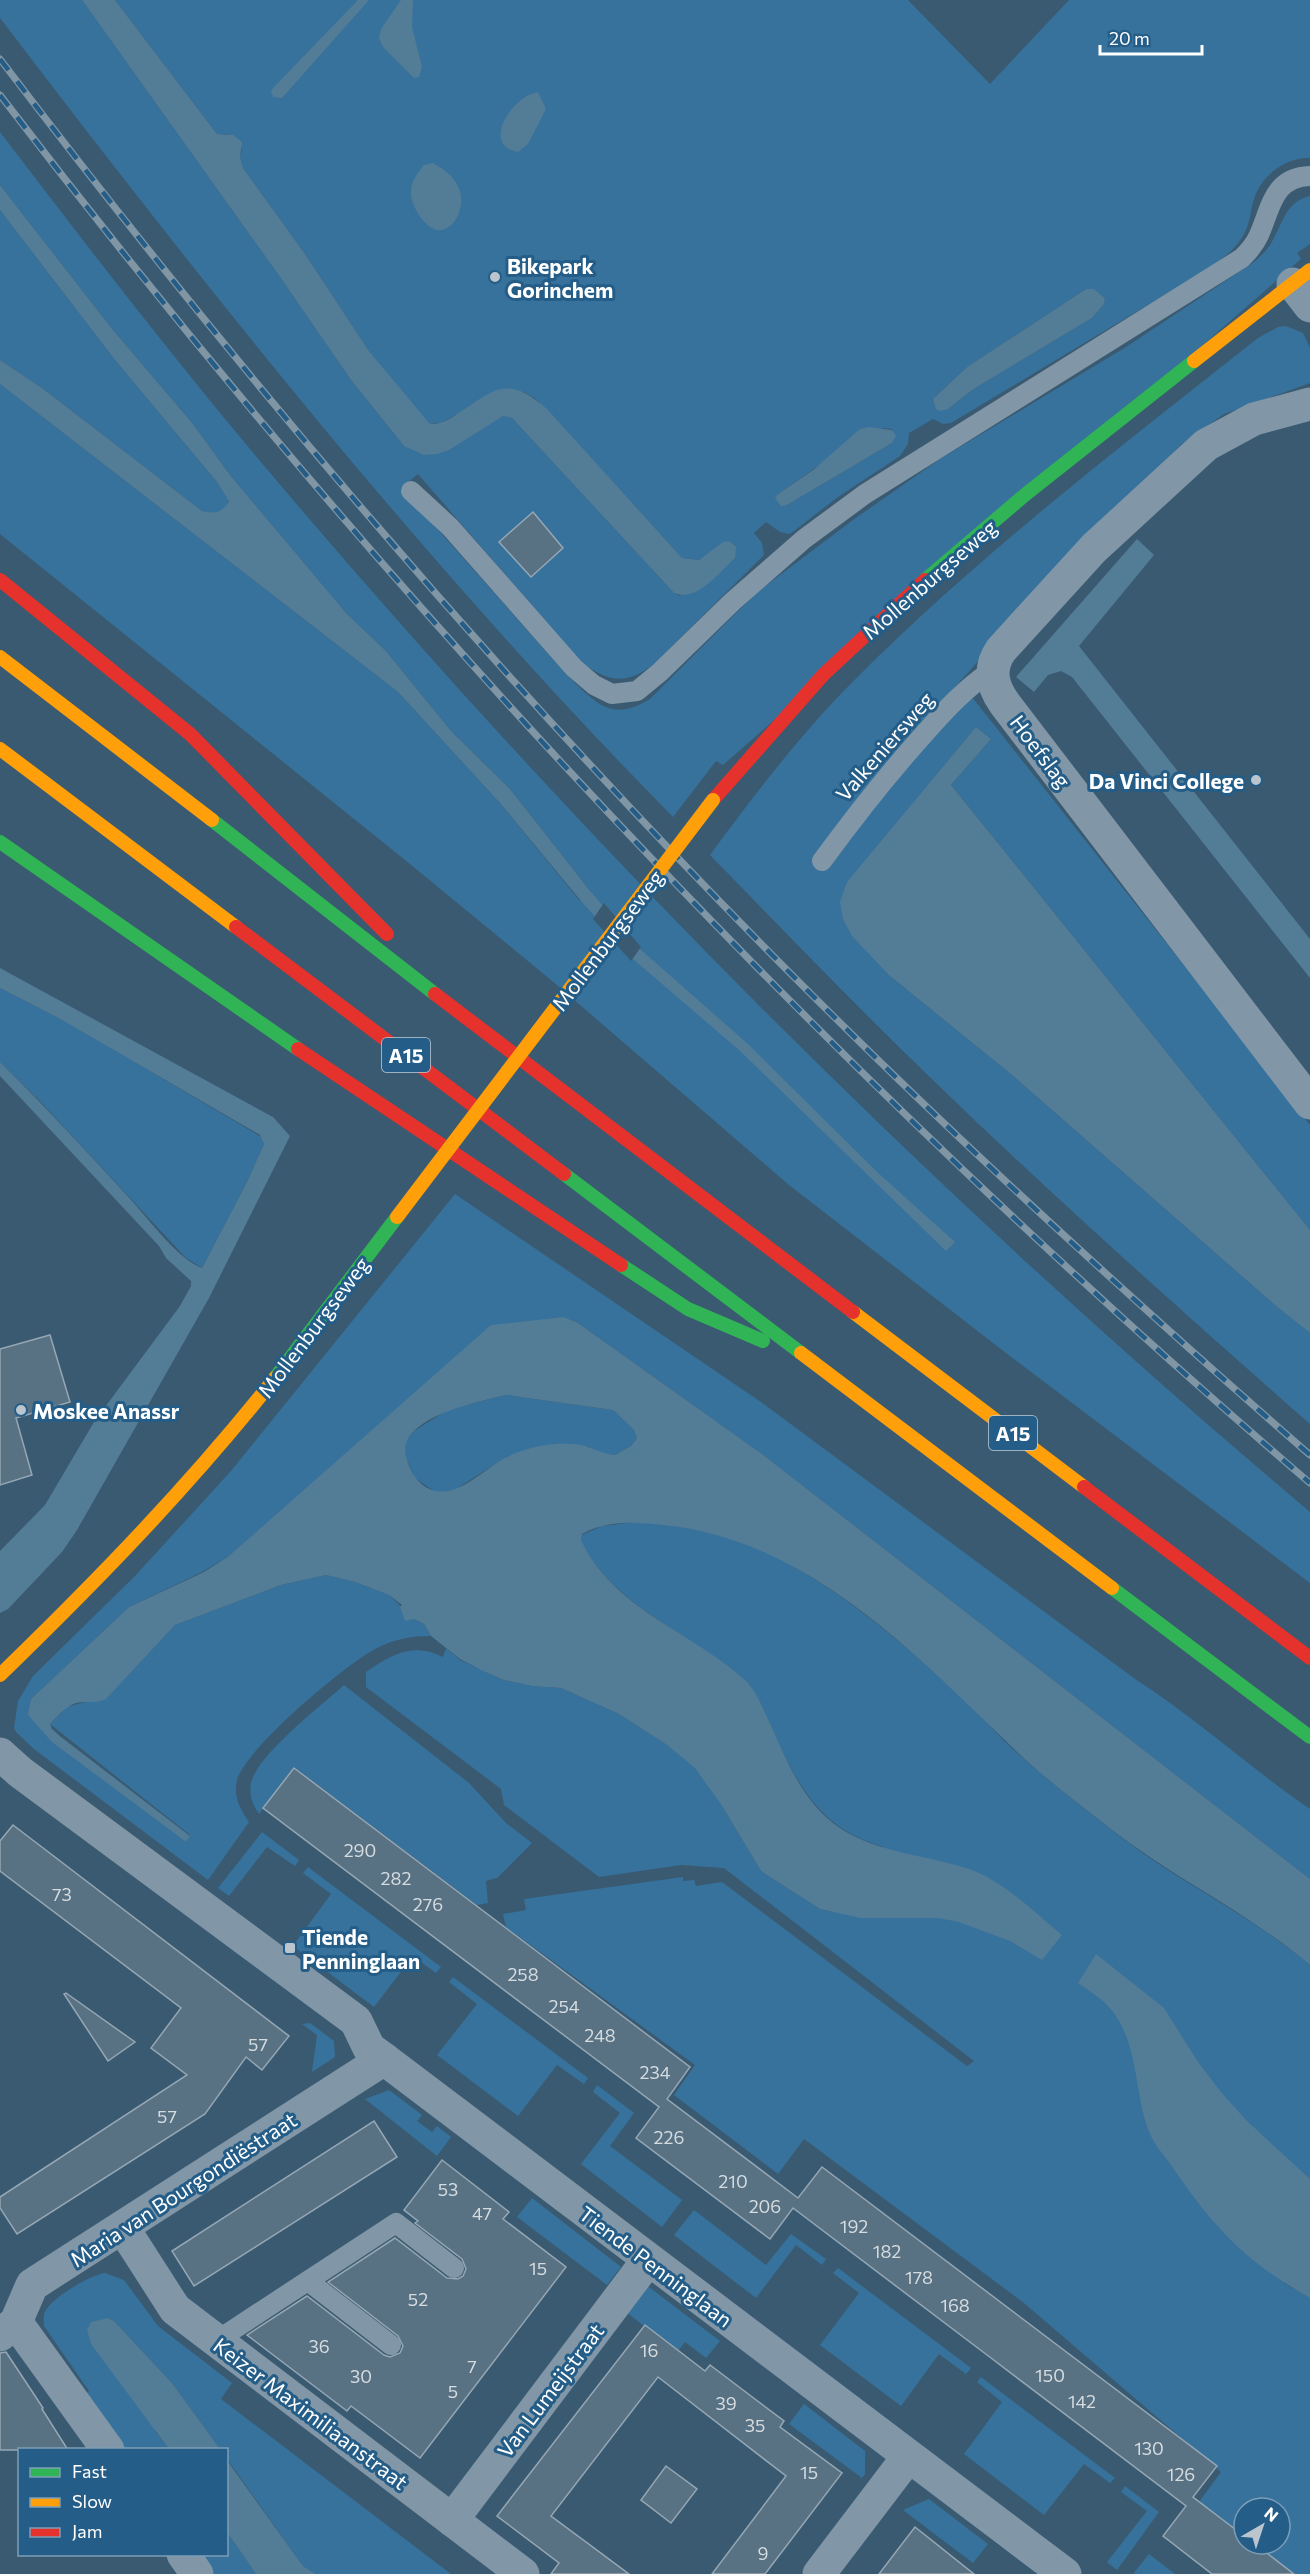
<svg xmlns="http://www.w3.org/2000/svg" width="1310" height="2574" font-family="Commissioner,sans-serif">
  <rect width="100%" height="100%" fill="#3a5a71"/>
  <!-- green -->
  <g fill="#37729c" fill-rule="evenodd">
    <path d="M0,0H82L280,277L351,380L404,446L481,428L503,416L512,418L674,593L680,596L708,554L699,560L682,558L536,399L524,392L455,415L441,423H429L424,419L369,351L305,254L243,168L240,157L242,149L228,134H217L115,0H908L990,84L1069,0H1310V158C1287,157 1263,174 1255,196C1250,209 1251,223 1243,236C1233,253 1217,262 1201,273L951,423L943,424L933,419L909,433L908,444L900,456L838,497L790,534L780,532L766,522L754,533L762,543L764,555L655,663C627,685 611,683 582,663L418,474L401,488L568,676C596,703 611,723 650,699L756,593L853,520L940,459L1126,347L1254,262C1259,257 1264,253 1268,248C1282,229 1283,202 1310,196V244L1297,253L1301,259L723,765L716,761L673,817C428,568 211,295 0,18ZM1086,289H1094L1105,298L1104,304L1092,318L972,390L948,409L933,399L967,367ZM882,428L892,429L894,440L892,443L787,505L778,494L826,460Z"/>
    <path d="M0,132C83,241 167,350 255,455C576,837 929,1191 1310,1512V1583L1006,1353L789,1185L551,980L410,864L0,534V384L398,692L499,802L580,901L591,892L510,789L451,731L386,651L347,614L230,475L193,424L113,330L11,199L0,185Z"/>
    <polygon points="0,210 115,360 217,482 229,500 225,509 212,514 202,511 42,388 0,360"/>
    <path d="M1286,326L1303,333L1310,348V383L1224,414L1183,443L1086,541L955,687L891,781L972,697L1310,1125V1230L951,785L991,739L976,727L848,882L890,976L1012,1075L1276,1306L1310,1333V1424C1184,1313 1058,1201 937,1084C860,1010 785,932 710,855C749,802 790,748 835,700C964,566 1113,453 1258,338L1278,327Z"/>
    <polygon points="0,988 58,1017 263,1138 264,1144 247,1182 202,1268 185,1257 38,1099 0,1062"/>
    <path d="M455,1194L761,1402L1135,1679C1196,1718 1250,1768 1310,1809V1879L762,1454L578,1323L564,1317L229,1556L202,1572L129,1607L31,1699L29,1715L53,1742L186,1842L190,1835L50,1724L67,1707L109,1695L175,1625L281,1585L326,1575L355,1582L389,1595L414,1619L424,1624L431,1636C411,1636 395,1639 377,1648C347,1663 246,1748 237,1780C233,1796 240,1809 249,1822L208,1880L34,1749L16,1732L14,1728L18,1701L33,1676L135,1576L231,1471Z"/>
    <polygon points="506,1395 613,1410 634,1430 637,1438 631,1446 615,1455 605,1454 586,1446 508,1456 451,1492 437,1493 415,1478 403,1451 406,1441 414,1431 449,1409"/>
    <path d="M637,1522C671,1525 703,1529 735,1540C820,1569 903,1643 968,1703C985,1719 999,1737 1016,1752C1050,1782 1086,1810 1122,1838C1182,1884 1252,1916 1310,1965V2233L1284,2283L1310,2298V2574H1295L1255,2544H1280V2508H1244V2536L1199,2502L1221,2472L1024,2303L804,2139L778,2174L674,2095L695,2065L506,1927L503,1914L526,1910L524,1899L683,1877V1881L694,1880L696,1886L722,1882L967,2066L974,2061L724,1868L681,1865L599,1877L504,1805L501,1789L366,1687V1672C392,1654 413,1642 443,1657L446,1648L460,1660L504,1680L532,1686L561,1688L619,1714L667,1745L695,1767L722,1806L761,1871L820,1909L833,1912L884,1847C820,1829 799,1787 773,1731C766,1715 759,1697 747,1683C737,1671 720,1661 707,1653C660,1619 607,1594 580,1540L582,1535L602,1526Z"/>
    <path d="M344,1685L469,1783L506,1823L532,1843L497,1878L486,1881L488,1903L477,1905L294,1767L259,1814C252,1804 249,1795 251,1783C257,1755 322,1705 344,1685Z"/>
    <polygon points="262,1832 299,1860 295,1866 267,1847 229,1896 218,1888"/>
    <polygon points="308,1867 441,1967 436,1973 413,1956 374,2007 293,1946 331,1894 303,1873"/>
    <polygon points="453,1977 588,2078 584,2084 557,2065 518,2116 437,2055 477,2004 449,1982"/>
    <polygon points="310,2023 334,2041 335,2057 312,2072 317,2035 302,2024"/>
    <polygon points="597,2085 634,2113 610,2146 682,2200 662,2227 581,2164 620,2113 593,2092"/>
    <polygon points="389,2090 422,2115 417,2121 432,2132 437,2126 451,2137 437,2156 365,2099"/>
    <polygon points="532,2198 621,2267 607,2285 517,2217"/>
    <polygon points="694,2210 766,2265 791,2234 826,2259 822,2265 796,2245 756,2298 674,2235"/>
    <polygon points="838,2268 971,2368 966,2374 939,2354 901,2406 820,2345 859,2293 833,2273"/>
    <path d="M105,2273L124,2280L158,2326L232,2383L221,2399L451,2574H316L303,2566L227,2459L226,2450L220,2449L172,2383L114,2321L108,2318L156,2432L169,2449H124L85,2395L89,2391L44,2326C44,2321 43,2316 45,2312C51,2298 90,2275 105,2273Z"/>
    <polygon points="645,2284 720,2341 706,2358 685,2342 677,2352 625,2311"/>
    <polygon points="981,2377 1115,2478 1110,2483 1084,2464 1044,2515 964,2454 1002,2402 977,2382"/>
    <polygon points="804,2404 865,2451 865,2474 862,2478 789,2424"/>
    <polygon points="1125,2486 1159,2512 1117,2570 1107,2562 1147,2511 1121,2492"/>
    <polygon points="929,2499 988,2544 973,2563 903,2510"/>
    <polygon points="227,2532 256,2574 212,2574 198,2555 226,2554"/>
    <polygon points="1149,2554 1175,2574 1133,2574"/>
  </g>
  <!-- water -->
  <g fill="#537c97" fill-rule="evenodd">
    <path d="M82,0H115L217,134L233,135L242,142L240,157L243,168L305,254L369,351L429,423C438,425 443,422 451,418C491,394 504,370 547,409L682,558L699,560L723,542L729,541L736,547L735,558C719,572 697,603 674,593L512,418L503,416L449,450L437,454L424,455L404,446L351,380L280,277Z"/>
    <polygon points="358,0 369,0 282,98 273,97 271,91 275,86"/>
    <polygon points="401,0 413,0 412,27 422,67 419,77 414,78 383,47 379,38 381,29"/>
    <path d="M538,92L546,109L528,144L518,152C480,145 512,96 538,92Z"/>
    <path d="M433,163C454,174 468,192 458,215C455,222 450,228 442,230C427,233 411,206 411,194C410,182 417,174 424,165Z"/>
    <path d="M0,185L113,330L193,424L230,475L347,614L386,651L451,731L510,789L591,892L640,949L748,1044L876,1171L955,1242L946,1251L739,1050L633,959L581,901L499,802L398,692L0,384V360L42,388L202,511C215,514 222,513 229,501L217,482L115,360L0,210Z"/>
    <polygon points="1086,289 1094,289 1105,298 1104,304 1092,318 972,390 948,409 940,411 936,409 933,399 967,367"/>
    <polygon points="869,427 892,430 896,436 892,443 787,505 781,506 775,498 778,494 813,470 860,429"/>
    <polygon points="1137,539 1154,555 1079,646 1310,939 1310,978 1072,677 1061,671 1048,675 1034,692 1016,677"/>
    <polygon points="976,727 991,739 951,785 1310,1230 1310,1333 1276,1306 1012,1075 890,976 852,936 843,919 840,902 847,882"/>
    <path d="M0,968L273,1117L290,1136L209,1298L77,1530L62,1552L8,1609L0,1613V1551L45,1505L94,1422L180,1306L191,1286V1281L166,1258L159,1246L0,1076V1062C46,1107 89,1154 133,1202C150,1221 178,1259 202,1268L247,1182L264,1144L260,1135L57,1017L0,988Z"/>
    <path d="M564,1317L578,1323L762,1454L1310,1879V1965C1249,1913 1175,1879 1112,1830C1079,1804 1044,1778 1014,1749C915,1654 806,1538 662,1525C635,1522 607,1520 582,1534L581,1540C613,1609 691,1631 745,1680C755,1689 762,1706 768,1719C786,1758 802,1803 840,1828C877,1853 927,1855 969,1869C1005,1882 1033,1911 1062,1935L1042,1960L1010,1941L959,1922L938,1918H860L820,1909L761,1871L722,1806L695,1768L667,1745L619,1714L561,1688L532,1686L504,1680L481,1670L460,1659L431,1636L424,1624L414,1619L405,1621L400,1607L402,1605L389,1595L355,1582L326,1575L281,1585L175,1625L106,1699C96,1703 92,1702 82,1702C68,1703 59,1715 50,1724L52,1729L61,1737L190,1836L186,1842L52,1742L28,1715L31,1699L129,1607L204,1572L229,1556L491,1325ZM506,1395L613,1410L634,1430L637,1438L631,1446L615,1455C604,1454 595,1449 585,1446C561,1440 531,1446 509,1456C484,1467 453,1506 424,1486C415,1479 410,1470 407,1460C392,1418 478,1402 506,1395Z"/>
    <path d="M1096,1954L1164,2008L1198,2062L1221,2092L1246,2120L1310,2179V2298C1246,2262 1214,2228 1173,2168C1166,2157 1155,2146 1150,2134C1132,2091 1141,2037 1104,2002C1096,1995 1087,1989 1078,1983Z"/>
    <polygon points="108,2318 114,2321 172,2383 220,2449 169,2449 91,2344 87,2330 91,2322"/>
    <polygon points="226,2459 303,2566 316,2574 256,2574 227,2532"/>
  </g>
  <!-- pier -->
  <polygon fill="#3a5a71" points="604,903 641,947 631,961 593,919"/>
  <!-- building -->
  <g fill="#587183" stroke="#95a7b4" stroke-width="1.5">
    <polygon points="533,512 563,548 531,577 499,542"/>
    <polygon points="50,1335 70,1402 16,1418 32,1475 0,1485 0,1349"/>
    <polygon points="294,1768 690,2067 667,2099 798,2198 822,2167 1217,2466 1193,2497 1244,2536 1244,2544 1255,2544 1294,2574 1212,2574 1163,2536 1186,2506 991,2358 793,2208 770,2239 636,2138 659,2107 263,1808"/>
    <polygon points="13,1825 289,2036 262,2070 246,2057 205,2114 17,2234 0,2208 0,2197 187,2075 151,2048 181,2008 0,1871 0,1841"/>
    <polygon points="66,1993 135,2042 108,2061 64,1994"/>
    <polygon points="374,2121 397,2157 194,2286 172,2251"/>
    <polygon points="442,2160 509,2212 503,2219 566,2267 420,2458 351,2406 347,2411 247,2335 307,2296 384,2355 390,2357 400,2353 403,2346 398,2336 328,2282 395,2238 447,2278 458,2279 463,2276 466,2269 462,2259 415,2223 418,2221 404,2210"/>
    <polygon points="645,2325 705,2371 710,2365 784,2421 780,2427 842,2473 765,2574 712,2574 786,2476 658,2377 551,2516 629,2574 551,2574 559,2563 497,2516"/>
    <polygon points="6,2352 43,2408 42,2409 68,2450 0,2450 0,2353"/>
    <polygon points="666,2466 697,2489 671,2523 641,2500"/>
    <polygon points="915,2527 974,2574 879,2574"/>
  </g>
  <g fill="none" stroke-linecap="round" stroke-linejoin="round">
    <!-- lane -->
    <g stroke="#8196a6" stroke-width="20">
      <path d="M411,491L450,527L574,668L594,685L612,694L637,691L660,672L733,601L804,539L865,494L1242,258C1249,251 1255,244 1259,235C1271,208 1273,177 1310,176"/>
      <path d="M822,861C855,816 888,774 925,733C946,709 966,688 992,670"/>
      <polyline points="308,2281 391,2345"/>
      <polyline points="216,2341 396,2223 454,2268"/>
    </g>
    <!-- street -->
    <g stroke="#8196a6" stroke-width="33">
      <polyline points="1293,284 1310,306"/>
      <path d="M1310,404L1254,419L1206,445L1094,548L1001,650C988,669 992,686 1005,704L1310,1103"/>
      <polyline points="0,1754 20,1772 356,2021 369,2048 384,2059 1065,2574"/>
      <polyline points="123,2228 175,2309 523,2574"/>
      <polyline points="16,2322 108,2450"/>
      <polyline points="0,2335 16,2322 32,2285 384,2059"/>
      <polyline points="452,2520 648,2260"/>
      <polyline points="183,2554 197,2574"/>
      <polyline points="819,2574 908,2457"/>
    </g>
    <!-- fast -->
    <g stroke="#30b455" stroke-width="14">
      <polyline points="925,580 1026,494 1194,361"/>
      <polyline points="212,820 435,994"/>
      <polyline points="0,842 298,1049"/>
      <polyline points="564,1174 801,1353"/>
      <polyline points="621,1265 688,1309 763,1341"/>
      <polyline points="275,1378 397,1217"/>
      <polyline points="1112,1588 1310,1737"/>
    </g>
    <!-- slow -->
    <g stroke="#ff9f0a" stroke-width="14">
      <polyline points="1194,361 1310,270"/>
      <polyline points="0,657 212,820"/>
      <polyline points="0,749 236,927"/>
      <polyline points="853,1312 1084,1487"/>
      <polyline points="801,1353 1112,1588"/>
      <path d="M0,1675C98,1580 190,1485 275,1378"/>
    </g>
    <!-- jam -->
    <g stroke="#e5322d" stroke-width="14">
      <polyline points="0,580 190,734 387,934"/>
      <polyline points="713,800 823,675 925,580"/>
      <polyline points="236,927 564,1174"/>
      <polyline points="435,994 853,1312"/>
      <polyline points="298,1049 621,1265"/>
      <polyline points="1084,1487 1310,1658"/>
    </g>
    <!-- rail casing -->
    <g stroke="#8196a5" stroke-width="7">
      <g id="rail">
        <path d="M0,59C243,379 504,685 787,970C955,1139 1131,1299 1310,1455"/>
        <path d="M0,95C389,604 823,1066 1310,1483"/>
      </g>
    </g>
    <!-- rail -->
    <use href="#rail" stroke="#245d87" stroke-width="4.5" stroke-dasharray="14" stroke-linecap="butt"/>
    <!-- slow-bridge -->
    <polyline stroke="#ff9f0a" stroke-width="14" points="397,1217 713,800"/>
  </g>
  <!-- markers -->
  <g fill="#bac5cd" stroke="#245d87" stroke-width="2">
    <circle cx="495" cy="277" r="6"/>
    <circle cx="1256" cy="780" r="6"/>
    <circle cx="21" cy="1410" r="6"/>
    <rect x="284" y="1942" width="12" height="12" rx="3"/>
  </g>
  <g text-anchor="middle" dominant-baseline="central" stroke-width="6" stroke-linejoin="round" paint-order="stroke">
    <!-- number labels -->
    <g font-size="18" fill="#d5dce0">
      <text x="360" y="1850">290</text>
      <text x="396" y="1878">282</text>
      <text x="62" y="1894">73</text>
      <text x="428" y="1904">276</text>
      <text x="523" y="1974">258</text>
      <text x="564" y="2006">254</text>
      <text x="600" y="2035">248</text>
      <text x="258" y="2044">57</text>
      <text x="655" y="2072">234</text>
      <text x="167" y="2116">57</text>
      <text x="669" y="2137">226</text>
      <text x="733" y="2181">210</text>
      <text x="448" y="2189">53</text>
      <text x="765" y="2206">206</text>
      <text x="482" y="2213">47</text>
      <text x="854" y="2226">192</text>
      <text x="887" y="2251">182</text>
      <text x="538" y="2268">15</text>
      <text x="919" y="2277">178</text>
      <text x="418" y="2299">52</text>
      <text x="955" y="2305">168</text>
      <text x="319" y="2346">36</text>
      <text x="649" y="2350">16</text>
      <text x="472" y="2366">7</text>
      <text x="1050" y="2375">150</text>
      <text x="361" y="2376">30</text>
      <text x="453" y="2391">5</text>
      <text x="1082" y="2401">142</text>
      <text x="726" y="2403">39</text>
      <text x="755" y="2425">35</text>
      <text x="1149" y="2448">130</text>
      <text x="809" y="2472">15</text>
      <text x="1181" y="2474">126</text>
      <text x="763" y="2553">9</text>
    </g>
    <!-- shield labels -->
    <g fill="#245d87" stroke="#bdcedb" stroke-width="1.5">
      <rect x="382" y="1038" width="48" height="34" rx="4.5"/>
      <rect x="989" y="1416" width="48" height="34" rx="4.5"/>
    </g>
    <g font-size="20" font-weight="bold" fill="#fff">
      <text x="406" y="1055">A15</text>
      <text x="1013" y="1433">A15</text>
    </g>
    <!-- poi labels -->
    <g font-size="21" font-weight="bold" fill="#fff" stroke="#245d87" text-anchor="start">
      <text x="507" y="265">Bikepark<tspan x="507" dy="24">Gorinchem</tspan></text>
      <text x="1244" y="780" text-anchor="end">Da Vinci College</text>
      <text x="33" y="1410">Moskee Anassr</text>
      <text x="302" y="1936">Tiende<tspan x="302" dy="24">Penninglaan</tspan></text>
    </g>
    <!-- street labels -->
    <g font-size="21" fill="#fff" stroke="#245d87">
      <text transform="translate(929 579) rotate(-41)">Mollenburgseweg</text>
      <text transform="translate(884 746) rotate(-49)">Valkeniersweg</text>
      <text transform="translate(1041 751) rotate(53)">Hoefslag</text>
      <text transform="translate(607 940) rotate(-53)">Mollenburgseweg</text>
      <text transform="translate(313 1327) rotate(-53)">Mollenburgseweg</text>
      <text transform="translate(183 2189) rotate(-33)">Maria van Bourgondiëstraat</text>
      <text transform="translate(656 2266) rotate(37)">Tiende Penninglaan</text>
      <text transform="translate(550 2390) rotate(-53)">Van Lumeijstraat</text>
      <text transform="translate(311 2413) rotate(37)">Keizer Maximiliaanstraat</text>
    </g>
  </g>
  <!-- legend -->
  <rect x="18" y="2448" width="210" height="108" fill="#245d87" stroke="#7c9eb7" stroke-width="1.5"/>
  <rect x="30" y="2468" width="30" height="9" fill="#30b455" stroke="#7c9eb7" stroke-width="1.5"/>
  <text x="72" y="2478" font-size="18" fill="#ffffff">Fast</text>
  <rect x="30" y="2498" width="30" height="9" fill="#ff9f0a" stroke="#7c9eb7" stroke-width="1.5"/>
  <text x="72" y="2508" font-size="18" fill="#ffffff">Slow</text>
  <rect x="30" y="2528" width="30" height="9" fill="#e5322d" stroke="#7c9eb7" stroke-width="1.5"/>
  <text x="72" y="2538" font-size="18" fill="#ffffff">Jam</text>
  <!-- north arrow -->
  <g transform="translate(1262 2526) rotate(39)"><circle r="28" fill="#245d87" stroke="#7c9eb7" stroke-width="1.5"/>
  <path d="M0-4.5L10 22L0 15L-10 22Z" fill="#bac5cd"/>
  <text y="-9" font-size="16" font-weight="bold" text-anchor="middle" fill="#ffffff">N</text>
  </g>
  <!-- scale -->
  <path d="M1100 45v9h102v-9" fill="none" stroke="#ffffff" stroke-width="3"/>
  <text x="1109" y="45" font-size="18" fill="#ffffff" stroke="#245d87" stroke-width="4.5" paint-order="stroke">20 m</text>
</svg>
